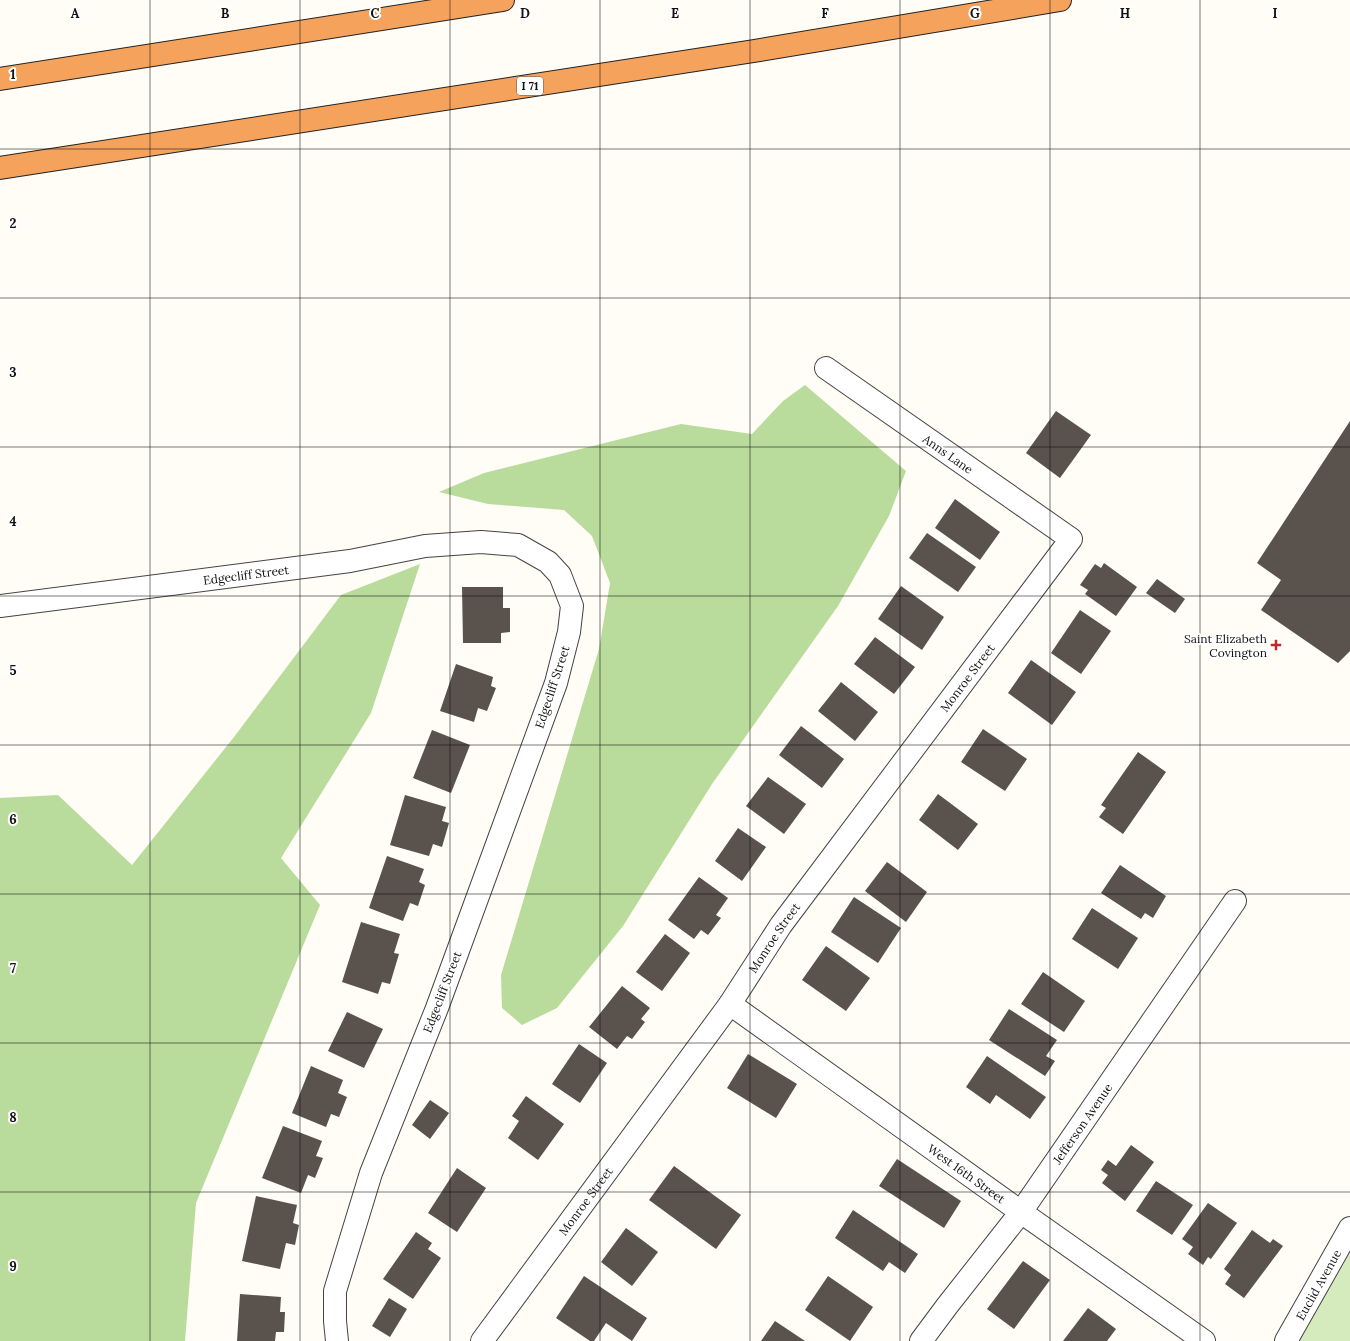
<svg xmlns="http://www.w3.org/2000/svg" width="1350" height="1341" font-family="Lora,serif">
  <rect width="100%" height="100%" fill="#fffdf5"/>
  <!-- green -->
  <polygon fill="#d5ebbd" points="1350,1228 1350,1341 1286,1341"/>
  <!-- forest -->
  <g fill="#b9dc9c">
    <polygon points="805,385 906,471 889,516 838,606 712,784 623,926 557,1008 522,1025 502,1008 501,975 599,649 610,583 592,536 564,510 488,504 439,492 484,473 681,424 752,434 783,401"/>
    <polygon points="420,564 371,713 281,858 320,905 196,1203 185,1341 0,1341 0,798 58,795 132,865 234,737 341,595"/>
  </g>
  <!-- building -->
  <g fill="#5a524d">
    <polygon points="1056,411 1091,435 1060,478 1026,453"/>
    <polygon points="1350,421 1350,651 1338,663 1261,610 1281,580 1257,563"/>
    <polygon points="955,499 1000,532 980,560 935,528"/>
    <polygon points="927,533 976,567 958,592 909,558"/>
    <polygon points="1104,563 1137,587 1116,616 1085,594 1088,590 1080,585 1095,564 1101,568"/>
    <polygon points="1157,579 1185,599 1175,613 1146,593"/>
    <polygon points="901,586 944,617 922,650 878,619"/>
    <polygon points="462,587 503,587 503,608 510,608 510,632 501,633 501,643 463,643"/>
    <polygon points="1080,610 1111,631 1081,674 1051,653"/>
    <polygon points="875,637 915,667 894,694 854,664"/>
    <polygon points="1031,660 1076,692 1052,725 1008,693"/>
    <polygon points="456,664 493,677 491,686 496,688 487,711 478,708 474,722 440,711"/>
    <polygon points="841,682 878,712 855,741 818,711"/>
    <polygon points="801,726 844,759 822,788 779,755"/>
    <polygon points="983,729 1027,759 1005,791 961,762"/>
    <polygon points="432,730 470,745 451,793 413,778"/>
    <polygon points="1138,752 1166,772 1123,834 1099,817 1106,808 1101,805"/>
    <polygon points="768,777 806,804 784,834 746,806"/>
    <polygon points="938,794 978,824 958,850 919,820"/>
    <polygon points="405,795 446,807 442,821 449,823 442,847 433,844 429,856 390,845"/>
    <polygon points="738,828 766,847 742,881 715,861"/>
    <polygon points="387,856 424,869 419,882 425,885 418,906 410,903 403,921 369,908"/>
    <polygon points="887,862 927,892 906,922 865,891"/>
    <polygon points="1120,865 1166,896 1153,918 1145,913 1141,919 1101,893"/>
    <polygon points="699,877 728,898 716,915 721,918 708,935 701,930 694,939 668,920"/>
    <polygon points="854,897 901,928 878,963 831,932"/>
    <polygon points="1092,908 1138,938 1118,969 1072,939"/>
    <polygon points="361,922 400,934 394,953 399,954 390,984 382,982 378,994 342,982"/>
    <polygon points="665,934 690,953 662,991 636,972"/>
    <polygon points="826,946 870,978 846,1011 802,980"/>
    <polygon points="1043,972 1085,1001 1064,1032 1021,1004"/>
    <polygon points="622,986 650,1008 641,1019 645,1022 632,1039 627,1036 617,1049 589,1027"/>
    <polygon points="1009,1009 1057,1040 1046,1056 1055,1061 1045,1076 989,1040"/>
    <polygon points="347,1012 383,1029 364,1068 328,1051"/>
    <polygon points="579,1044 607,1063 580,1103 552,1084"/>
    <polygon points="748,1054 797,1084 776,1118 727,1088"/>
    <polygon points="987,1056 1046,1097 1030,1119 996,1095 990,1104 966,1087"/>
    <polygon points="311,1066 343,1080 338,1093 347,1097 339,1117 331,1114 326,1127 292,1113"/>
    <polygon points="526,1096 564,1124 538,1160 508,1138 519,1121 512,1116"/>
    <polygon points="430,1100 449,1113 430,1139 412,1125"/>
    <polygon points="283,1126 322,1141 316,1156 323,1158 315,1178 308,1175 301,1193 262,1178"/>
    <polygon points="1131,1145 1154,1162 1125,1201 1102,1183 1108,1175 1101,1170 1108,1160 1116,1166"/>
    <polygon points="897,1159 961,1201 944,1228 879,1186"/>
    <polygon points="674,1166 741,1215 716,1249 649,1200"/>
    <polygon points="457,1168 486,1188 457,1232 428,1213"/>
    <polygon points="1156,1181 1193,1205 1172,1235 1136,1211"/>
    <polygon points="256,1196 297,1205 293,1223 299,1225 295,1245 286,1243 280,1269 242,1261"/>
    <polygon points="1208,1203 1237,1223 1211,1259 1208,1257 1203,1265 1188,1254 1193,1247 1182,1239"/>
    <polygon points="853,1210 918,1254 905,1273 889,1262 883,1271 835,1238"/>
    <polygon points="626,1228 658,1252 632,1286 601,1262"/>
    <polygon points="1252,1230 1270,1243 1273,1239 1283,1246 1244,1298 1225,1284 1231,1275 1224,1269"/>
    <polygon points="416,1232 432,1243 428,1249 441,1258 413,1299 383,1279"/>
    <polygon points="1023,1261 1050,1280 1014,1329 987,1309"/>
    <polygon points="584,1276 647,1318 632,1341 606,1323 594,1341 590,1341 556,1318"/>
    <polygon points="828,1276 873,1307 850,1341 805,1310"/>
    <polygon points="240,1294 281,1297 280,1312 285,1312 284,1332 276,1332 275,1341 237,1341"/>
    <polygon points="389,1298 407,1309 390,1337 372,1326"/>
    <polygon points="1088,1308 1116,1329 1107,1341 1063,1341"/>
    <polygon points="775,1321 805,1341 761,1341"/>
  </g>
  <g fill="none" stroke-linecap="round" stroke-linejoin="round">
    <!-- minor casing -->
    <g stroke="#444" stroke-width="24">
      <g id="minor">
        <path id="s1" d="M0,606L350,561L425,546L481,542L518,545L548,562L560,575L572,606L569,632L556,683L437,1008L371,1173L335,1291V1321L337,1341"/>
        <path id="s2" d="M730,1004L1021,1212L1204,1341"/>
        <path id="s3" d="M482,1341L730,1004L781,925L1071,539L826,368"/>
        <path id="s4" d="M921,1341L947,1306L1021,1212L1235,901"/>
        <path id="s5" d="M1286,1341L1350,1228"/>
      </g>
    </g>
    <!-- motorway casing -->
    <g stroke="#222" stroke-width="24">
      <g id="motorway">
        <polyline points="0,79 503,0"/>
        <polyline points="0,168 754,51 1060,0"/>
      </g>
    </g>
    <!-- minor -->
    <use href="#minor" stroke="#fff" stroke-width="22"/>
    <!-- motorway -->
    <use href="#motorway" stroke="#f5a25d" stroke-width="22"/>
  </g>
  <!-- grid -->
  <path fill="none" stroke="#111" stroke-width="1" stroke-opacity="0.55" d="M150,0V1341M300,0V1341M450,0V1341M600,0V1341M750,0V1341M900,0V1341M1050,0V1341M1200,0V1341M0,149H1350M0,298H1350M0,447H1350M0,596H1350M0,745H1350M0,894H1350M0,1043H1350M0,1192H1350"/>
  <!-- markers -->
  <path fill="#c4262e" stroke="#fff" stroke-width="1.5" d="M1274 639h4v4h4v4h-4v4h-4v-4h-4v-4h4z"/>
  <g text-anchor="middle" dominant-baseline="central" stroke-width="4" stroke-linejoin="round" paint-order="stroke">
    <!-- shield labels -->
    <rect fill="#fff" stroke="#585858" stroke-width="1" x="517" y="77" width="26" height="18" rx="3"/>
    <g font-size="11" font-weight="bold" fill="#111">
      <text x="530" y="86">I 71</text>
    </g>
    <!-- street labels -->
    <g font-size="12" fill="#111" stroke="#fff">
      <text transform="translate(948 454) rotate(35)">Anns Lane</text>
      <text stroke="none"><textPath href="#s1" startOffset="248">Edgecliff Street</textPath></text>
      <text stroke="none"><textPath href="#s3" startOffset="822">Monroe Street</textPath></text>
      <text transform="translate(552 687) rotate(-72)">Edgecliff Street</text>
      <text stroke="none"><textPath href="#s3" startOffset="498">Monroe Street</textPath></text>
      <text transform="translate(442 992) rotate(-69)">Edgecliff Street</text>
      <text stroke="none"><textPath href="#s4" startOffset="271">Jefferson Avenue</textPath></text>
      <text stroke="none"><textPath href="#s2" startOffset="291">West 16th Street</textPath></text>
      <text stroke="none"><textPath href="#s3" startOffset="174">Monroe Street</textPath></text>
      <text stroke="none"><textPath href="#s5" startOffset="65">Euclid Avenue</textPath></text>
    </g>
    <!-- poi labels -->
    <g font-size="12" fill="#111" stroke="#fff" text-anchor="end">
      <text x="1267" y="638">Saint Elizabeth<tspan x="1267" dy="14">Covington</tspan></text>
    </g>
  </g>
  <g font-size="13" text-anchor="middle" font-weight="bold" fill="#111" stroke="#fff" stroke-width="4" stroke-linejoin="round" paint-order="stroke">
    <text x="75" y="18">A</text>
    <text x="225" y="18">B</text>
    <text x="375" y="18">C</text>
    <text x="525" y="18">D</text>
    <text x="675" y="18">E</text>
    <text x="825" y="18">F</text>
    <text x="975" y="18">G</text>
    <text x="1125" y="18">H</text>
    <text x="1275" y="18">I</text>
    <text x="13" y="79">1</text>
    <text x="13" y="228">2</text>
    <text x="13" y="377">3</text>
    <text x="13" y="526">4</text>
    <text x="13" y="675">5</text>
    <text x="13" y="824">6</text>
    <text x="13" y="973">7</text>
    <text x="13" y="1122">8</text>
    <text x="13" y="1271">9</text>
  </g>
</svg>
